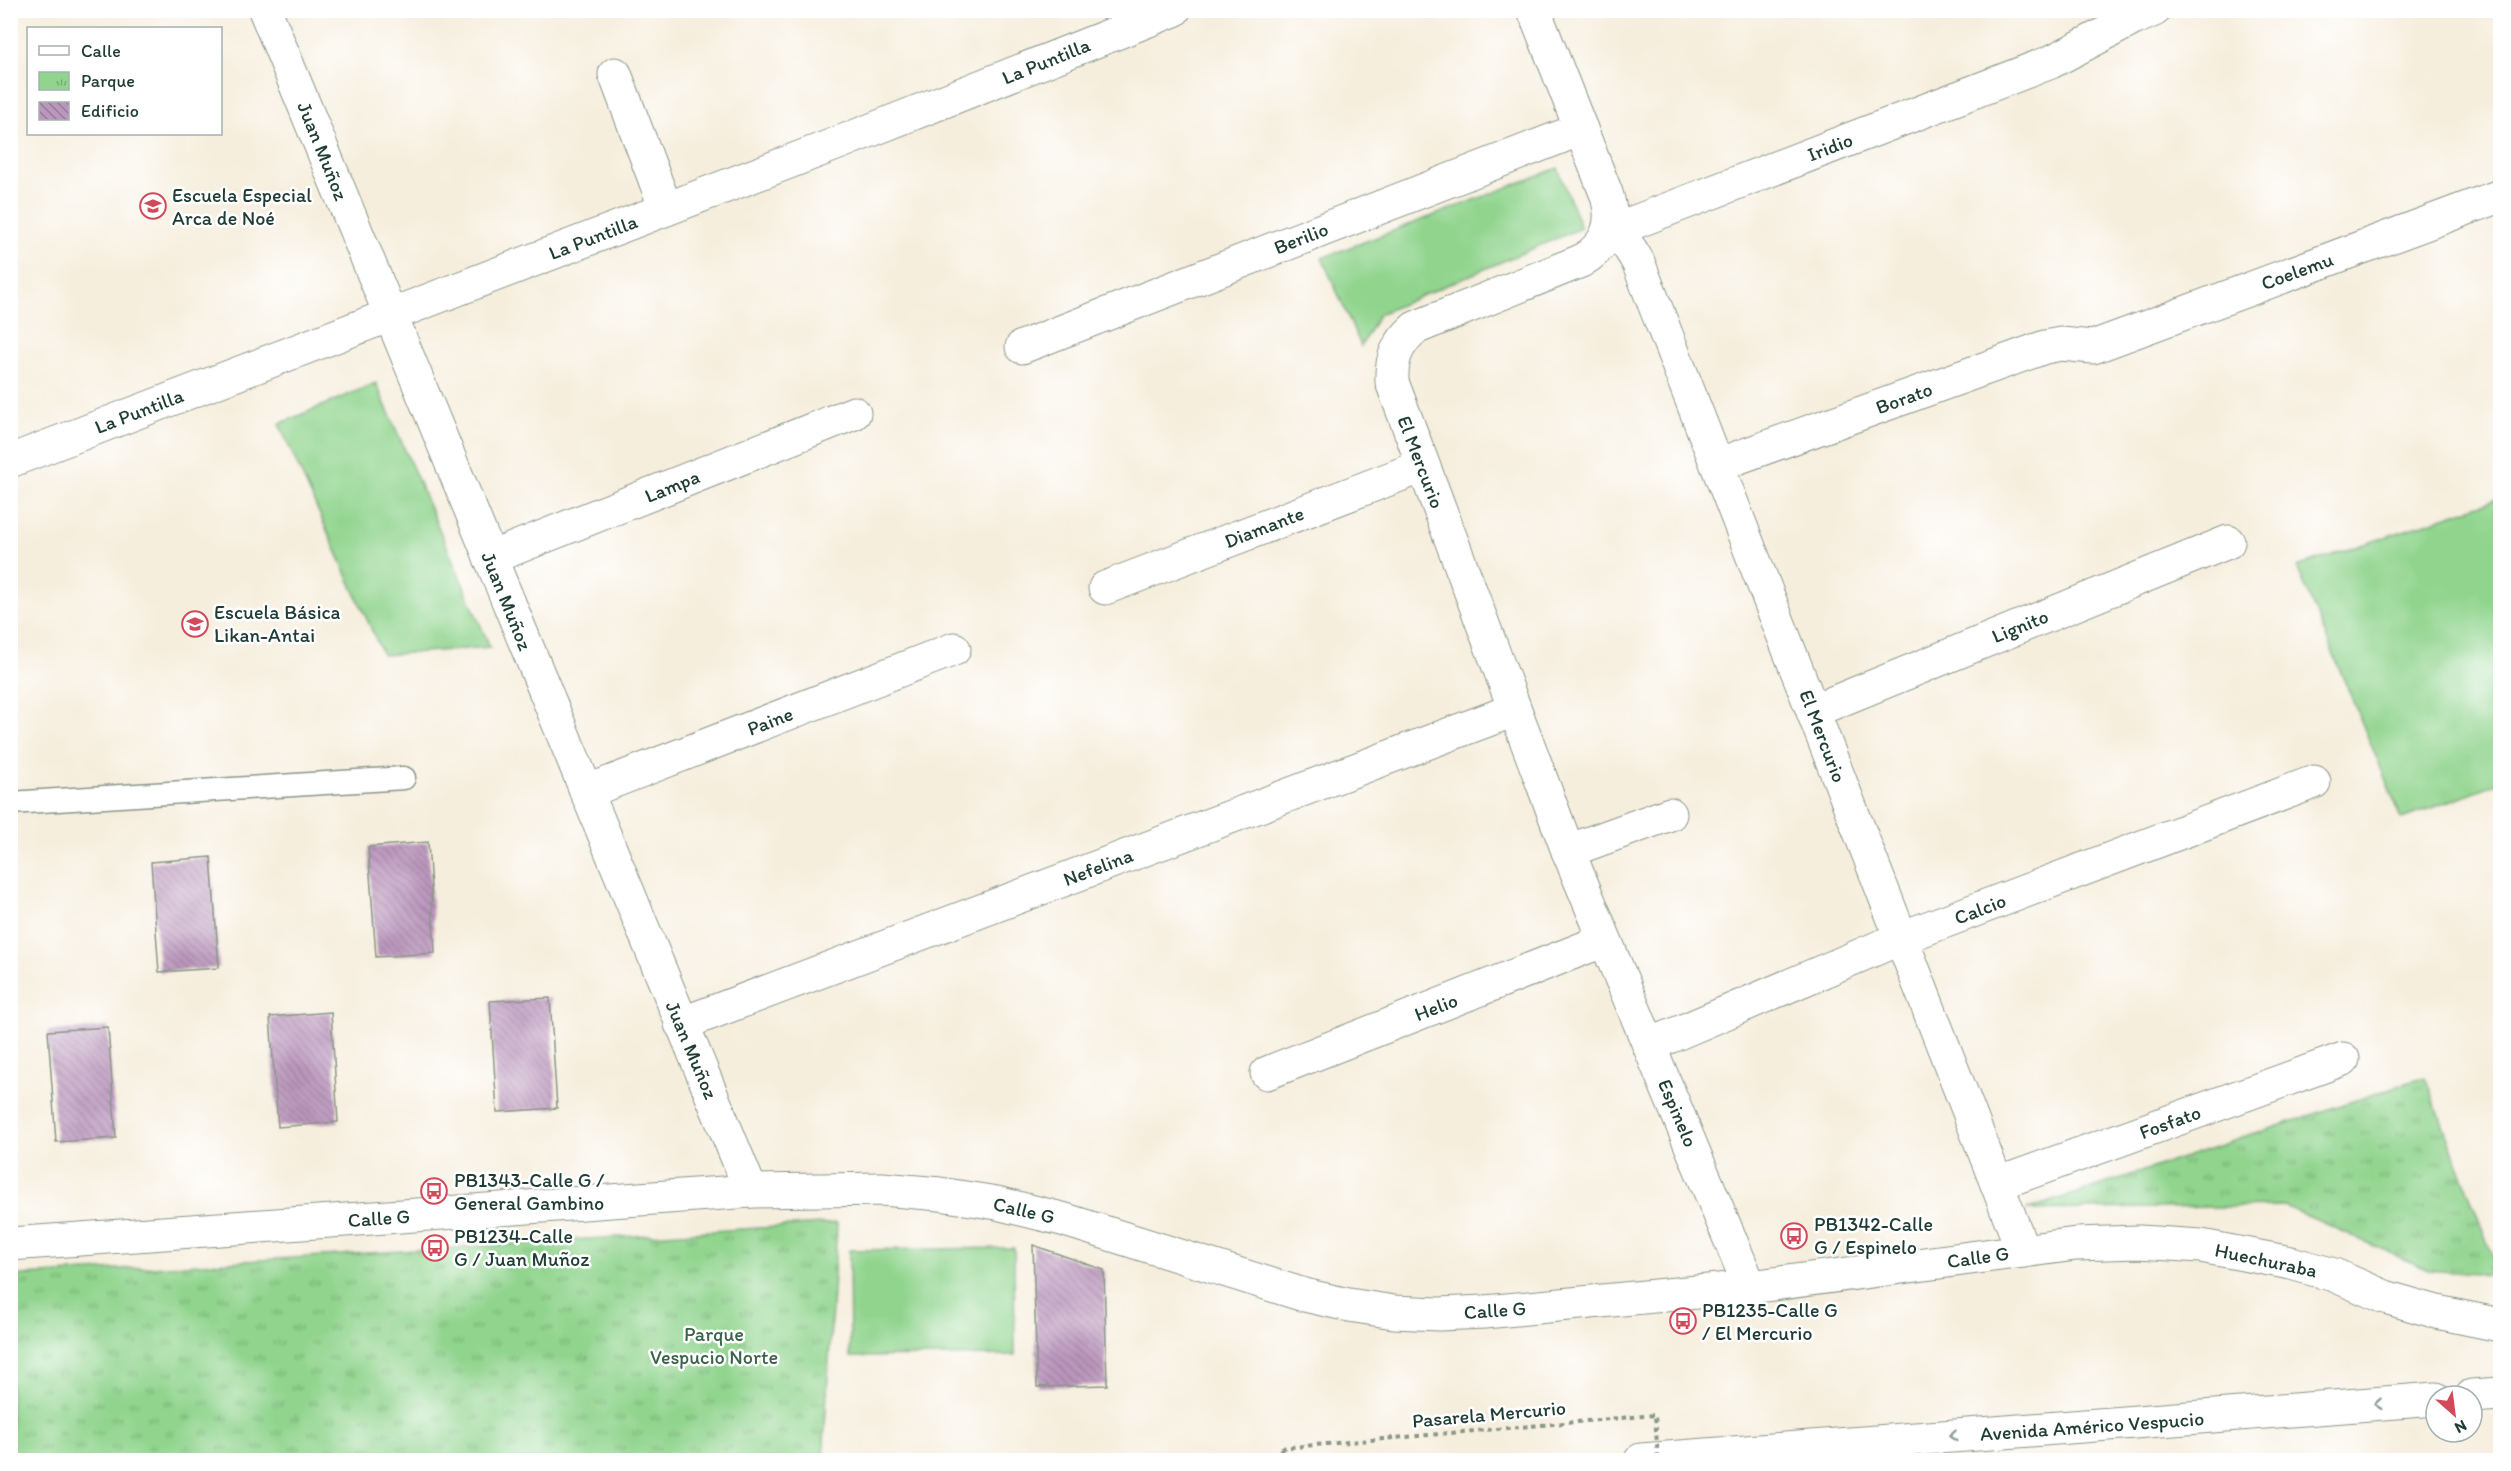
<svg xmlns="http://www.w3.org/2000/svg" width="2511" height="1471" font-family="Itim,sans-serif">
  <defs>
    <pattern id="park-tufts" width="24" height="20" patternUnits="userSpaceOnUse" patternTransform="scale(1.5)"><rect width="24" height="20" fill="#90d48d"/><path d="M3 7l-1-3M5 7V3M7 7l1-3M15 17l-1-3M17 17v-4M19 17l1-3" fill="none" stroke="#75ad74"/></pattern>
    <pattern id="building-back-hatch" width="6" height="6" patternUnits="userSpaceOnUse" patternTransform="scale(1.5)"><rect width="6" height="6" fill="#bb96bd"/><path d="M-1 5l2 2M0 0l6 6M5-1l2 2" fill="none" stroke="#977c9a"/></pattern>
  </defs>
  <rect width="100%" height="100%" fill="#fff"/>
  <filter id="ink" filterUnits="userSpaceOnUse"><feTurbulence type="fractalNoise" baseFrequency=".0167" numOctaves="2"/><feDisplacementMap in="SourceGraphic" scale="12" xChannelSelector="R" yChannelSelector="G"/><feConvolveMatrix kernelMatrix="1 2 1 2 8 2 1 2 1" color-interpolation-filters="sRGB"/></filter>
  <filter id="wash" filterUnits="userSpaceOnUse"><feTurbulence type="fractalNoise" baseFrequency=".008" numOctaves="4" result="noise"/><feDisplacementMap in="SourceGraphic" scale="24" xChannelSelector="R" yChannelSelector="G"/><feGaussianBlur stdDeviation="1.35" result="paint"/><feColorMatrix in="noise" values="0 0 0 0 0 0 0 0 0 0 0 0 0 0 0 0 0 1.4 0 .05"/><feComposite in="paint" operator="in"/></filter>
  <g filter="url(#wash)">
    <rect width="100%" height="100%" fill="#f6eedd"/>
    <!-- grass -->
    <g fill="#90d48d" stroke="#588860" stroke-width="1.5">
      <polygon points="1558,168 1581,228 1379,314 1361,346 1322,258"/>
      <polygon points="376,383 490,647 383,655 279,424"/>
      <polygon points="2500,498 2500,782 2402,819 2297,567"/>
      <polygon points="1014,1248 1015,1355 850,1357 849,1250"/>
    </g>
    <!-- park -->
    <g fill="url(#park-tufts)" stroke="#588860" stroke-width="1.5">
      <polygon points="2425,1077 2500,1276 2428,1270 2285,1206 2026,1210"/>
      <polygon points="837,1223 823,1460 11,1460 11,1276"/>
    </g>
    <g id="blocks">
      <!-- building -->
      <g fill="url(#building-back-hatch)">
        <polygon points="428,842 435,953 376,957 368,847"/>
        <polygon points="211,857 219,968 159,972 151,862"/>
        <polygon points="550,998 557,1108 497,1112 490,1001"/>
        <polygon points="331,1012 338,1122 278,1127 270,1017"/>
        <polygon points="108,1027 116,1138 56,1142 48,1031"/>
        <polygon points="1033,1245 1104,1270 1107,1385 1037,1387"/>
      </g>
    </g>
  </g>
  <g filter="url(#ink)">
    <use href="#blocks" fill-opacity="0" stroke="#8a9688" stroke-width="1.5"/>
    <g fill="none" stroke-linecap="round" stroke-linejoin="round">
      <!-- service casing -->
      <g stroke="#8a9688" stroke-width="25">
        <polyline id="service" points="10,803 404,778"/>
      </g>
      <!-- minor casing -->
      <g stroke="#8a9688" stroke-width="35">
        <g id="minor">
          <polyline points="265,10 751,1191"/>
          <path d="M1534,10L1606,193C1616,223 1608,245 1581,261L1415,328C1397,344 1391,358 1392,382L1568,851L1750,1287"/>
          <polyline points="615,74 666,209"/>
          <path d="M1609,232C1624,237 1630,248 1638,262L2023,1251"/>
          <polyline points="1609,232 2051,62 2133,19 2154,10"/>
          <polyline points="1022,347 1581,129"/>
          <polyline points="10,461 841,142 1174,10"/>
          <polyline points="1717,465 2045,347 2061,344 2093,347 2500,196"/>
          <polyline points="490,558 854,413"/>
          <polyline points="1105,588 1423,466"/>
          <polyline points="1813,711 2228,542"/>
          <polyline points="586,792 954,649"/>
          <polyline points="1568,851 1670,814"/>
          <polyline points="681,1024 1514,710"/>
          <polyline points="1650,1045 1901,938 2314,782"/>
          <polyline points="1267,1073 1605,940"/>
          <polyline points="1997,1184 2343,1059"/>
        </g>
      </g>
      <!-- tertiary casing -->
      <g stroke="#8a9688" stroke-width="35">
        <polyline id="tertiary" points="10,1244 751,1191 882,1189 940,1194 997,1203 1062,1219 1304,1295 1349,1305 1394,1312 1439,1314 1485,1312 1750,1287 2076,1244 2139,1242 2201,1246 2291,1263 2334,1275 2385,1297 2437,1312 2500,1325"/>
      </g>
      <!-- secondary casing -->
      <g stroke="#8a9688" stroke-width="35">
        <g id="secondary">
          <polyline points="2472,1396 2500,1394"/>
          <polyline points="1641,1460 2436,1399"/>
        </g>
      </g>
      <!-- path -->
      <polyline stroke="#8a9688" stroke-width="4" stroke-dasharray="4.5 4.5" stroke-linecap="butt" points="1281,1448 1282,1460"/>
      <!-- service -->
      <use href="#service" stroke="#fff" stroke-width="22"/>
      <!-- minor -->
      <use href="#minor" stroke="#fff" stroke-width="33"/>
      <!-- tertiary -->
      <use href="#tertiary" stroke="#fff" stroke-width="33"/>
      <!-- secondary -->
      <use href="#secondary" stroke="#fff" stroke-width="33"/>
      <!-- path-bridge -->
      <polyline stroke="#8a9688" stroke-width="4" stroke-dasharray="4.5 4.5" stroke-linecap="butt" points="1281,1448 1655,1415 1658,1460"/>
    </g>
    <!-- one-way arrows -->
    <defs><path id="oneway-chevron" d="M-2-3.5L2.5 0L-2 3.5" fill="none" stroke-width="1.6" stroke-linecap="round" stroke-linejoin="round" transform="scale(1.5)"/></defs>
    <g stroke="#8f9e9a">
      <use href="#oneway-chevron" transform="translate(2378 1404) rotate(176)"/>
      <use href="#oneway-chevron" transform="translate(1953 1436) rotate(176)"/>
    </g>
  </g>
  <!-- icons -->
  <defs>
    <g id="school-ring" transform="scale(1.35)"><circle r="9.5" fill="#fff" stroke="#d1495b" stroke-width="1.5"/><path d="M0-5L7-2L0 1L-7-2ZM-4 1L0 2.5L4 1V4Q0 6-4 4Z" fill="#d1495b"/></g>
    <g id="bus-ring" transform="scale(1.35)"><circle r="9.5" fill="#fff" stroke="#d1495b" stroke-width="1.5"/><path d="M-5-6H5V4H4V6H2V4H-2V6H-4V4H-5ZM-3.5-4V0h7V-4ZM-3.5 1.2v1.5H-2V1.2ZM2 1.2v1.5H3.5V1.2Z" fill="#d1495b"/></g>
  </defs>
  <g fill-rule="evenodd">
    <use href="#school-ring" x="153" y="206"/>
    <use href="#school-ring" x="195" y="624"/>
    <use href="#bus-ring" x="434" y="1191"/>
    <use href="#bus-ring" x="1794" y="1236"/>
    <use href="#bus-ring" x="435" y="1248"/>
    <use href="#bus-ring" x="1683" y="1321"/>
  </g>
  <g text-anchor="middle" dominant-baseline="central" stroke-width="5" stroke-linejoin="round" paint-order="stroke">
    <!-- street labels -->
    <g font-size="20" fill="#1f3d34" stroke="#fff">
      <text transform="translate(1046 61) rotate(-22)">La Puntilla</text>
      <text transform="translate(1830 147) rotate(-21)">Iridio</text>
      <text transform="translate(323 151) rotate(68)">Juan Muñoz</text>
      <text transform="translate(593 237) rotate(-21)">La Puntilla</text>
      <text transform="translate(1301 238) rotate(-21)">Berilio</text>
      <text transform="translate(2297 271) rotate(-20)">Coelemu</text>
      <text transform="translate(1904 398) rotate(-20)">Borato</text>
      <text transform="translate(139 411) rotate(-21)">La Puntilla</text>
      <text transform="translate(1421 462) rotate(69)">El Mercurio</text>
      <text transform="translate(672 486) rotate(-22)">Lampa</text>
      <text transform="translate(1264 527) rotate(-21)">Diamante</text>
      <text transform="translate(507 601) rotate(68)">Juan Muñoz</text>
      <text transform="translate(2020 626) rotate(-22)">Lignito</text>
      <text transform="translate(770 721) rotate(-21)">Paine</text>
      <text transform="translate(1823 736) rotate(69)">El Mercurio</text>
      <text transform="translate(1098 867) rotate(-21)">Nefelina</text>
      <text transform="translate(1980 909) rotate(-21)">Calcio</text>
      <text transform="translate(1436 1007) rotate(-21)">Helio</text>
      <text transform="translate(692 1050) rotate(67)">Juan Muñoz</text>
      <text transform="translate(1678 1113) rotate(67)">Espinelo</text>
      <text transform="translate(2170 1122) rotate(-20)">Fosfato</text>
      <text transform="translate(1024 1210) rotate(13)">Calle G</text>
      <text transform="translate(379 1218) rotate(-4)">Calle G</text>
      <text transform="translate(1978 1257) rotate(-8)">Calle G</text>
      <text transform="translate(2266 1260) rotate(12)">Huechuraba</text>
      <text transform="translate(1495 1310) rotate(-4)">Calle G</text>
      <text transform="translate(1489 1414) rotate(-5)">Pasarela Mercurio</text>
      <text transform="translate(2092 1426) rotate(-4)">Avenida Américo Vespucio</text>
    </g>
    <!-- poi labels -->
    <g font-size="20" fill="#1f3d34" stroke="#fff" text-anchor="start">
      <text x="172" y="195">Escuela Especial<tspan x="172" dy="23">Arca de Noé</tspan></text>
      <text x="214" y="612">Escuela Básica<tspan x="214" dy="23">Likan-Antai</tspan></text>
      <text x="454" y="1180">PB1343-Calle G /<tspan x="454" dy="23">General Gambino</tspan></text>
      <text x="1814" y="1224">PB1342-Calle<tspan x="1814" dy="23">G / Espinelo</tspan></text>
      <text x="454" y="1236">PB1234-Calle<tspan x="454" dy="23">G / Juan Muñoz</tspan></text>
      <text x="1702" y="1310">PB1235-Calle G<tspan x="1702" dy="23">/ El Mercurio</tspan></text>
    </g>
    <!-- park labels -->
    <g font-size="20" fill="#3b634a" stroke="#fff">
      <text x="714" y="1334">Parque<tspan x="714" dy="23">Vespucio Norte</tspan></text>
    </g>
  </g>
  <!-- margin -->
  <rect width="2511" height="1471" fill="none" stroke="#fff" stroke-width="36"/>
  <!-- legend -->
  <rect x="27" y="27" width="195" height="108" fill="#ffffff" stroke="#a5b1ae" stroke-width="1.5"/>
  <rect x="39" y="46" width="30" height="9" fill="#ffffff" stroke="#a5b1ae" stroke-width="1.5"/>
  <text x="81" y="57" font-size="18" fill="#1f3d34">Calle</text>
  <rect x="39" y="72" width="30" height="18" fill="url(#park-tufts)" stroke="#a5b1ae" stroke-width="1.5"/>
  <text x="81" y="87" font-size="18" fill="#1f3d34">Parque</text>
  <rect x="39" y="102" width="30" height="18" fill="url(#building-back-hatch)" stroke="#a5b1ae" stroke-width="1.5"/>
  <text x="81" y="117" font-size="18" fill="#1f3d34">Edificio</text>
  <!-- north arrow -->
  <g transform="translate(2454 1414) rotate(152)"><circle r="28" fill="#ffffff" stroke="#a5b1ae" stroke-width="1.5"/>
  <path d="M0-4.5L10 22L0 15L-10 22Z" fill="#d1495b"/>
  <text y="-9" font-size="16" font-weight="bold" text-anchor="middle" fill="#1f3d34">N</text>
  </g>
</svg>
